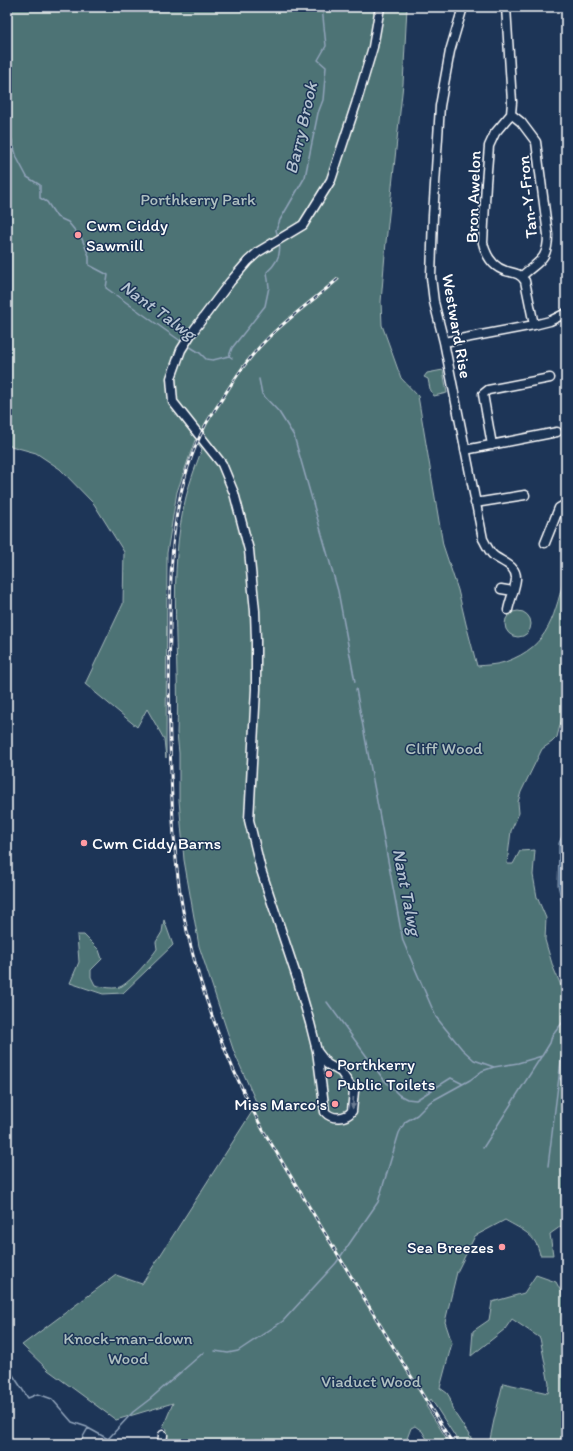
<svg xmlns="http://www.w3.org/2000/svg" width="573" height="1451" font-family="Itim,sans-serif">
<rect width="100%" height="100%" fill="#1d3557"/>
<filter id="ink" filterUnits="userSpaceOnUse"><feTurbulence type="fractalNoise" baseFrequency=".025" numOctaves="2"/><feDisplacementMap in="SourceGraphic" scale="8" xChannelSelector="R" yChannelSelector="G"/><feConvolveMatrix kernelMatrix="1 2 1 2 8 2 1 2 1" color-interpolation-filters="sRGB"/></filter>
<g filter="url(#ink)">
<path fill="#4e7374" stroke="#a6b9ba" d="M 7,7 L 407,7 L 403,84 L 386,242 L 381,302 L 382,325 L 401,378 L 418,396 L 443,545 L 458,590 L 466,624 L 477,666 C 486,665 496,665 505,662 C 551,646 554,614 566,572 L 566,709 L 564,710 L 557,737 L 552,742 L 542,749 L 521,792 L 518,802 L 519,813 L 511,831 L 507,864 L 513,864 L 520,851 L 535,850 L 533,875 L 537,897 L 546,918 L 545,940 L 553,967 L 566,997 L 566,1225 L 564,1224 L 550,1234 L 553,1255 L 540,1255 C 536,1234 522,1230 505,1220 L 475,1236 L 457,1272 L 445,1322 L 452,1343 L 440,1388 L 447,1393 L 450,1398 L 452,1409 L 475,1444 L 460,1444 L 431,1399 L 426,1406 L 450,1444 L 430,1444 L 422,1431 L 415,1426 L 411,1428 L 405,1444 L 164,1444 L 167,1429 L 163,1427 L 173,1403 L 116,1420 L 48,1370 L 22,1345 L 116,1275 L 142,1284 L 257,1104 L 234,1052 L 199,946 L 184,860 L 179,800 L 179,753 L 177,733 C 180,656 167,572 186,497 C 190,481 196,465 202,449 L 195,440 L 177,492 L 167,553 L 166,758 L 164,739 L 147,709 L 137,727 L 85,684 L 123,604 L 124,552 L 94,504 L 60,469 L 36,453 L 7,445 Z
M 443,370 L 447,393 L 434,396 L 430,389 L 428,379 L 424,377 L 427,373 Z
M505 624a13 13 0 1 1 26 0a13 13 0 1 1-26 0Z
M 164,920 L 173,945 L 123,993 L 103,994 L 70,983 L 79,962 L 77,935 L 84,935 L 99,950 L 102,959 L 91,970 L 91,977 L 95,985 C 103,987 115,990 122,986 C 132,980 150,959 157,949 L 156,942 L 162,932 Z
M 536,1275 L 556,1282 L 566,1301 L 566,1444 L 522,1444 L 520,1440 L 489,1444 L 494,1420 L 503,1383 L 548,1393 L 549,1384 L 540,1338 L 512,1319 L 505,1329 L 471,1356 L 473,1331 L 489,1320 L 492,1302 L 524,1293 Z"/>
<path fill="#47688d" stroke="#91a4bb" d="M 566,827 L 566,922 L 558,885 L 559,843 Z"/>
<g fill="none" stroke-linecap="round" stroke-linejoin="round">
<path stroke="#91a4bb" stroke-width="1.5" d="M 7,124 L 17,158 L 27,177 L 40,185 L 40,198 L 47,202 L 57,217 L 68,222 L 82,239 L 89,256 L 89,265 L 108,275 L 106,288 L 182,342
M 278,237 L 276,230 L 280,220 L 305,177 L 318,113 L 323,100 L 326,67 L 318,60 L 326,46 L 322,7
M 187,345 L 200,353 L 206,359 L 213,360 L 229,356 L 232,358
M 229,356 L 232,348 L 265,306 L 269,287 L 267,272 C 276,264 282,255 279,243
M 259,379 L 262,394 L 279,412 L 294,436 L 338,591 L 355,682
M 356,689 L 403,941 L 436,1017 L 462,1049 L 474,1060 L 494,1067
M 327,1002 L 384,1080 L 399,1095 L 407,1099 L 416,1100 L 451,1078 L 463,1084
M 560,1078 L 566,1086
M 483,1148 L 541,1057
M 548,1166 L 561,1061 L 566,1038
M 215,1351 L 228,1353 L 238,1351 L 283,1321 L 336,1263 L 378,1202 L 399,1133 L 405,1122 L 417,1115 L 430,1102 L 470,1080 L 482,1071 L 494,1067 L 518,1063 L 542,1056 L 550,1043 L 552,1036 L 566,1018
M 7,1366 L 28,1398 L 38,1394 L 52,1399 L 72,1422 L 87,1427
M 79,1444 L 88,1428 L 108,1439 L 133,1412 L 150,1399 L 204,1352"/>
<g stroke="#fff" stroke-width="11">
<path id="minor" d="M 463,7 L 450,51 L 440,106 L 433,216 L 431,277 L 434,302 L 444,342 L 483,539 C 486,544 488,550 493,555 C 501,562 517,565 516,579 C 515,589 510,600 508,610
M 506,7 L 512,102 L 511,114 L 495,133 L 489,146 L 486,183 L 483,243 C 486,255 492,267 506,271 C 514,273 520,273 525,281 L 534,325
M 511,114 L 521,122 L 536,142 L 548,235 C 548,261 538,261 522,276
M 444,342 L 534,325 L 550,321 L 566,313
M 492,445 L 483,394 L 488,390 L 550,378
M 465,450 L 557,432
M 475,503 L 525,495
M 545,543 L 559,508 L 566,504
M 501,589 L 513,591
M 317,1051 L 327,1064 L 341,1072 L 354,1091 L 352,1111 C 346,1119 332,1120 325,1112 L 317,1051 L 310,1023 L 297,978 L 261,870 L 249,820 L 256,689 L 256,641 L 255,611 L 249,550 L 234,493 L 222,464 L 173,402 L 171,378 L 181,350 L 191,334 L 230,282 L 248,261 L 258,252 L 303,225 L 331,180 L 356,104 L 373,47 L 380,7
M 162,1444 L 163,1435"/>
</g>
<use href="#minor" stroke="#1d3557" stroke-width="8"/>
<g stroke="#fff" stroke-width="3">
<path id="rail" d="M 338,279 C 316,298 292,315 270,336 C 250,355 235,378 220,402 C 215,410 209,418 205,426 C 172,489 170,560 170,630 C 169,667 169,704 170,741 C 172,805 173,868 187,931 C 203,1000 229,1067 263,1130 L 406,1368 L 453,1444"/>
</g>
<use href="#rail" stroke="#1d3557" stroke-width="1.5" stroke-dasharray="4.5" stroke-linecap="butt"/>
</g>
<defs><path id="oneway-solid" d="M-6-.8H1V-3.2L6.5 0L1 3.2V.8H-6Z"/></defs>
<use fill="#6c7c92" href="#oneway-solid" transform="translate(353 1103) rotate(94)"/>
</g>
<g fill="#ff9aa2" stroke="#1d3557" stroke-width="1.5">
<circle cx="78" cy="235" r="4"/>
<circle cx="84" cy="843" r="4"/>
<circle cx="329" cy="1074" r="4"/>
<circle cx="335" cy="1104" r="4"/>
<circle cx="502" cy="1247" r="4"/>
</g>
<g text-anchor="middle" stroke-width="3" stroke-linejoin="round" paint-order="stroke">
<g font-size="17" fill="#fff" stroke="#1d3557">
<text transform="translate(473 197) rotate(-88)" y="6">Bron Awelon</text>
<text transform="translate(527 197) rotate(-96)" y="6">Tan-Y-Fron</text>
<text transform="translate(457 326) rotate(80)" y="6">Westward Rise</text>
</g>
<g font-size="17" fill="#afc0c0" stroke="#1d3557">
<text x="198" y="205">Porthkerry Park</text>
<text x="444" y="754">Cliff Wood</text>
<text x="128" y="1344">Knock-man-down<tspan x="128" dy="20">Wood</tspan></text>
<text x="371" y="1387">Viaduct Wood</text>
</g>
<g font-size="17" fill="#fff" stroke="#1d3557" text-anchor="start">
<text x="86" y="231">Cwm Ciddy<tspan x="86" dy="20">Sawmill</tspan></text>
<text x="92" y="849">Cwm Ciddy Barns</text>
<text x="337" y="1070">Porthkerry<tspan x="337" dy="20">Public Toilets</tspan></text>
<text x="327" y="1110" text-anchor="end">Miss Marco's</text>
<text x="494" y="1253" text-anchor="end">Sea Breezes</text>
</g>
<g font-size="18" font-style="italic" fill="#b5c3d1" stroke="#1d3557">
<text transform="translate(301 128) rotate(-77)" y="6">Barry Brook</text>
<text transform="translate(158 310) rotate(36)" y="6">Nant Talwg</text>
<text transform="translate(407 892) rotate(79)" y="6">Nant Talwg</text>
</g>
</g>
<rect width="573" height="1451" fill="none" stroke="#1d3557" stroke-width="24"/>
<rect x="12" y="12" width="549" height="1427" fill="none" stroke="#fff" stroke-width="1.5" filter="url(#ink)"/>
</svg>
